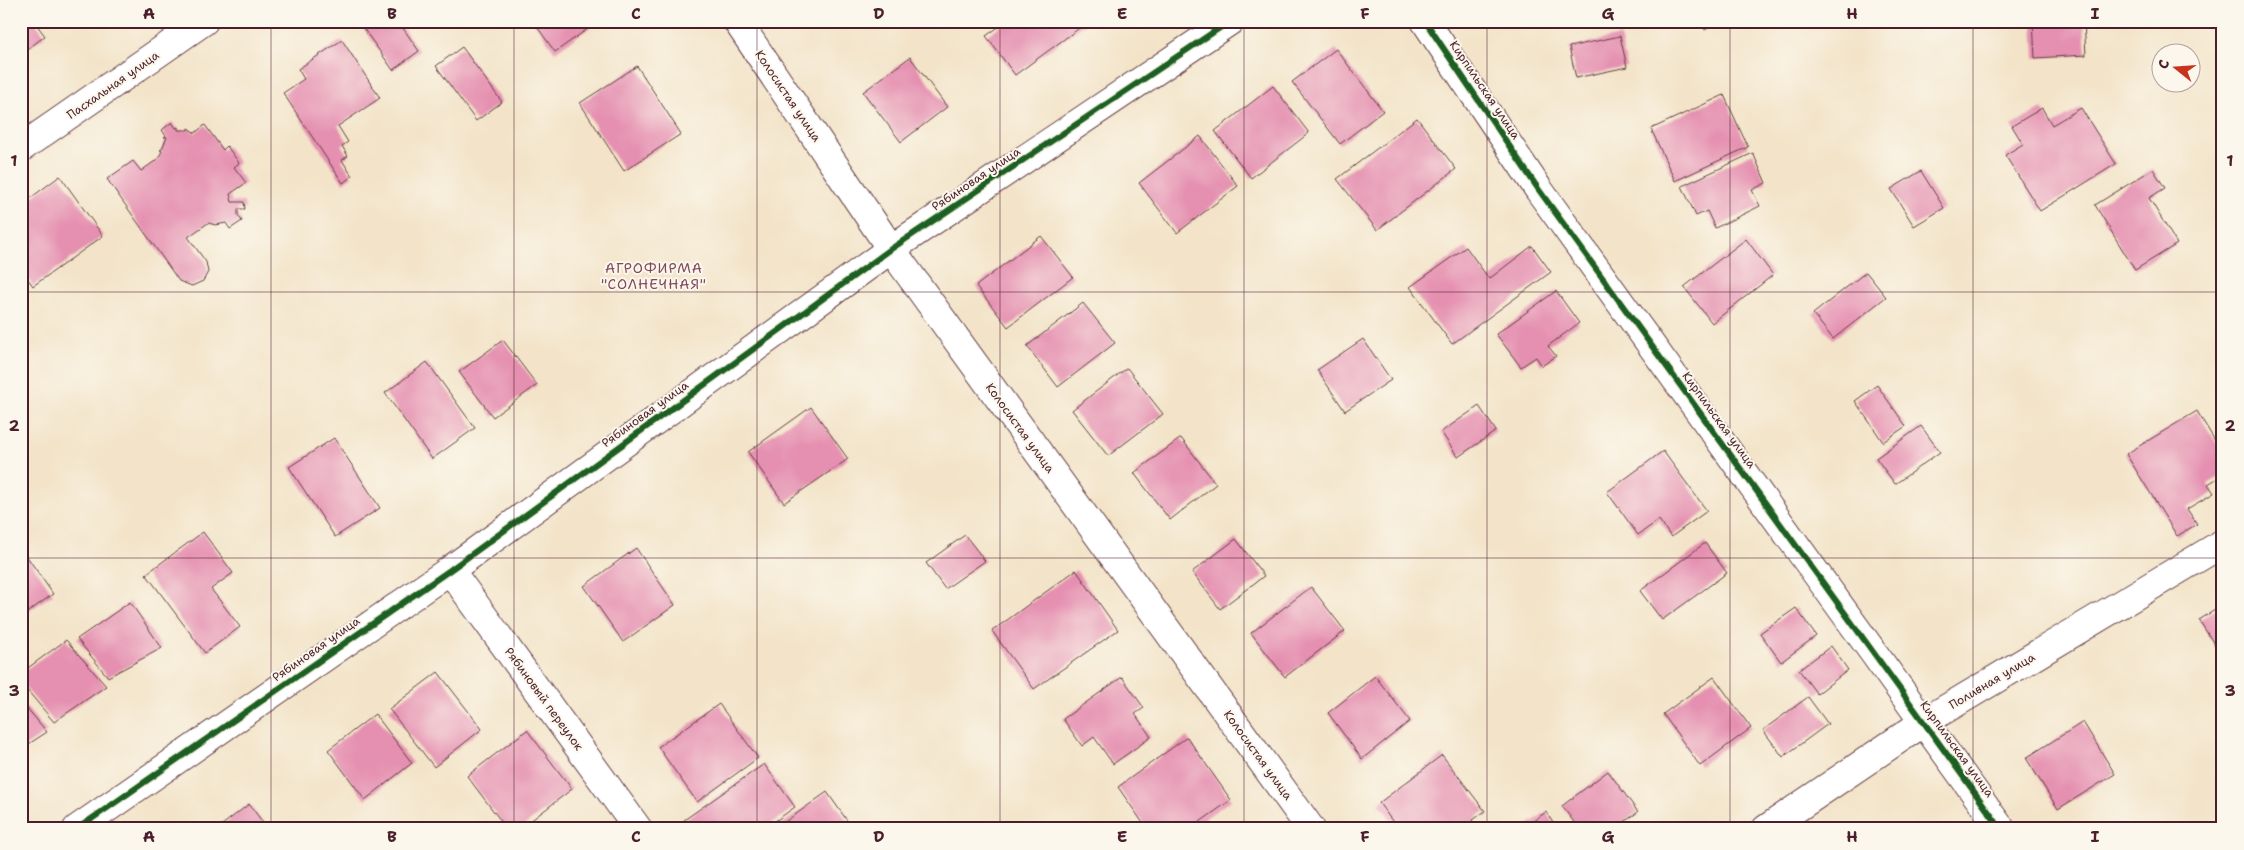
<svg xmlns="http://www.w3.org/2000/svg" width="2244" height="850" font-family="'Shantell Sans',sans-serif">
<rect width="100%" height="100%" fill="#fbf7ec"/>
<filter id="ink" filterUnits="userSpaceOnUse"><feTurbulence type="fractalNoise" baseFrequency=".02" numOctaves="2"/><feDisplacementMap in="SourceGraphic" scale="10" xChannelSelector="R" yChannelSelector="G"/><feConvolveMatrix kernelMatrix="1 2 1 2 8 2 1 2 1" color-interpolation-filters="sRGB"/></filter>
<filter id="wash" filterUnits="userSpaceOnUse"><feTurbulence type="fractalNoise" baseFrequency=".0096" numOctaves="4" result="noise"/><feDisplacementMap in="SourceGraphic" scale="20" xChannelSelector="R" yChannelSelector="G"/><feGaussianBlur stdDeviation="1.12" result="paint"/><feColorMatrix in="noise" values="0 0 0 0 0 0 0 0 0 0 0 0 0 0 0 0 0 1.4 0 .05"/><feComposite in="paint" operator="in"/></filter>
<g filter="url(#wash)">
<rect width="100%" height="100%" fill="#f3e4c9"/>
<g id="blocks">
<path fill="#e590b0" d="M 21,21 L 34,21 L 45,36 L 21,54 Z
M 358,21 L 398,21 L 419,51 L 393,70 Z
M 533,21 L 599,21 L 555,52 Z
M 1007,21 L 1089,21 L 1015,75 L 986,36 Z
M 1540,21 L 1557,21 L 1557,22 L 1541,25 Z
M 1700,21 L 1719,21 L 1705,30 Z
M 2033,21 L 2084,21 L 2086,55 L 2035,58 Z
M 1620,36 L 1627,67 L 1576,78 L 1569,47 Z
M 342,40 L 380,98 L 338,126 L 348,142 L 342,146 L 348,156 L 342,160 L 352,176 L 343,183 L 283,93 L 304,79 L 298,69 Z
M 462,47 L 502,102 L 476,121 L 436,66 Z
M 1336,49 L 1383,111 L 1340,144 L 1292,82 Z
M 910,57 L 947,107 L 901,142 L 863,92 Z
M 637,66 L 681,134 L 624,171 L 580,103 Z
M 1273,86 L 1309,133 L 1251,178 L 1215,131 Z
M 1724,95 L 1748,147 L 1675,181 L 1651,129 Z
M 2042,108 L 2052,125 L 2081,108 L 2116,164 L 2040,211 L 2005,155 L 2023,144 L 2012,126 Z
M 1417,118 L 1456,169 L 1377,230 L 1337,179 Z
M 172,122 L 176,128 L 178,127 L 178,130 L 188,130 L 188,128 L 195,133 L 205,125 L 223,150 L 227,146 L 239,163 L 234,167 L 246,183 L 230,194 L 232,202 L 244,202 L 245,209 L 238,209 L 238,215 L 242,221 L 230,229 L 226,223 L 216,225 L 208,223 L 188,237 L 206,262 L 208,272 L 203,281 L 192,286 L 179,281 L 107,179 L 133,161 L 141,171 L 158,159 L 162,151 L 160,150 L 162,149 L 167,137 L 164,137 L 166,136 L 162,130 Z
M 1200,136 L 1238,186 L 1177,233 L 1139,183 Z
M 1753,153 L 1766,183 L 1752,190 L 1760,206 L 1715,228 L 1707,211 L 1696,216 L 1682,186 Z
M 2153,169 L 2165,188 L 2149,198 L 2177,244 L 2135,270 L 2095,205 Z
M 1921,171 L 1944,208 L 1914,226 L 1891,189 Z
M 60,176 L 103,236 L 33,286 L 21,270 L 21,205 Z
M 1041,236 L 1073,277 L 1008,327 L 976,286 Z
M 1746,239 L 1773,275 L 1712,323 L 1684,287 Z
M 1532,246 L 1551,272 L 1452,344 L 1410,287 L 1466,247 L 1489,279 Z
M 1866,272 L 1886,297 L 1833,339 L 1813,314 Z
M 1556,291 L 1579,323 L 1548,346 L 1556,356 L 1542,366 L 1536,357 L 1521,367 L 1496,334 Z
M 1083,303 L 1115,343 L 1058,387 L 1027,346 Z
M 1363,339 L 1391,380 L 1345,411 L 1317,370 Z
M 503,340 L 537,385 L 493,417 L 459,372 Z
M 427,362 L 475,428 L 432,459 L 385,393 Z
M 1127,368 L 1163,414 L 1108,456 L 1072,410 Z
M 1877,385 L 1906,426 L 1883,442 L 1855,401 Z
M 1479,406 L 1496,431 L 1458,457 L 1441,432 Z
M 811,407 L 848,459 L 784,503 L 748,452 Z
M 2197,411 L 2223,454 L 2223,475 L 2208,484 L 2214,493 L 2187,509 L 2197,524 L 2177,536 L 2126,454 Z
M 2223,412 L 2223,427 L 2216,416 Z
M 1921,426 L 1940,452 L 1895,484 L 1876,458 Z
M 334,438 L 380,508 L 335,537 L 289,467 Z
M 1181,438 L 1216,484 L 1170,520 L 1134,473 Z
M 1663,451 L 1707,511 L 1671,537 L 1659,520 L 1638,535 L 1607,492 Z
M 203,532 L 233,573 L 211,589 L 240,627 L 205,653 L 146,574 Z
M 965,535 L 985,561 L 945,589 L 926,563 Z
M 1236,539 L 1264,576 L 1220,609 L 1192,572 Z
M 1705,543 L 1727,573 L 1662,620 L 1640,591 Z
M 21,548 L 53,594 L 21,617 Z
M 636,548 L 675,605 L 623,642 L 584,586 Z
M 1076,570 L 1118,630 L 1034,689 L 992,631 Z
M 1311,587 L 1345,631 L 1285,677 L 1251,633 Z
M 130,602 L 162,648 L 108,677 L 77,639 Z
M 2223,605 L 2223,658 L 2199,620 Z
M 1796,608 L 1816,636 L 1781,662 L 1760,633 Z
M 66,640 L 106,686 L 54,722 L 21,683 L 21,673 Z
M 1831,646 L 1848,670 L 1817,694 L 1799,670 Z
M 438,672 L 482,729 L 434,767 L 389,709 Z
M 1375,676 L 1410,721 L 1362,759 L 1328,713 Z
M 1122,677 L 1144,708 L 1135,714 L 1151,737 L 1113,764 L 1094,737 L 1082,746 L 1063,719 Z
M 1714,677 L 1751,728 L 1700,766 L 1663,714 Z
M 1808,697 L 1828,724 L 1783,757 L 1763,730 Z
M 21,701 L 47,732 L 21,749 Z
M 719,704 L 758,758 L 697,802 L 658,747 Z
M 375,714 L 412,763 L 365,800 L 328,750 Z
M 2083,722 L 2115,774 L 2058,809 L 2026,758 Z
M 527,730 L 572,789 L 520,829 L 507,829 L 467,776 Z
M 1187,737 L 1231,800 L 1190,829 L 1147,829 L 1118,787 Z
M 1442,755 L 1485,811 L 1461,829 L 1398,829 L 1379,803 Z
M 764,764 L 795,807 L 764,829 L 690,829 L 684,820 Z
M 1608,771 L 1638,812 L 1615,829 L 1579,829 L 1562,806 Z
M 827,792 L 853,829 L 775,829 Z
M 249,804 L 268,829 L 217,829 Z
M 1546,812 L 1557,829 L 1522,829 Z"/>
</g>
</g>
<g filter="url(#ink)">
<use href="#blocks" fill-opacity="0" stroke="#633d43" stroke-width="1"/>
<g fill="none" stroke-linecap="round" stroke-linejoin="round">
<g stroke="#633d43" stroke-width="30">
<path id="street" d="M 737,21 L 891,249 L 1311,829
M 1425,21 L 1539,190 L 2001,829
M 21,148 L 204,21
M 450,570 L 638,829
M 77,829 L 450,570 L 891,249 L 1230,21
M 1766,829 L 1924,722 L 2223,543"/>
</g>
<use href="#street" stroke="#fff" stroke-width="28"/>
<g stroke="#fbf7ec" stroke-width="9">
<path id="cycleway" d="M 1425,21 L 1539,190 L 2001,829
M 77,829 L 450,570 L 891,249 L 1230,21"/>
</g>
<use href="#cycleway" stroke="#1b5e20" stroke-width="6"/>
</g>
</g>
<path fill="none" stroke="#4a1f2b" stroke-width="1" stroke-opacity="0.55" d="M 271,21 L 271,829M 514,21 L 514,829M 757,21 L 757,829M 1000,21 L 1000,829M 1244,21 L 1244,829M 1487,21 L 1487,829M 1730,21 L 1730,829M 1973,21 L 1973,829M 21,292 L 2223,292M 21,558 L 2223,558"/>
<g text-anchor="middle" stroke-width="4" stroke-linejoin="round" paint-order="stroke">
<g font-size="12" fill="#4a1f2b" stroke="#fbf7ec">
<text transform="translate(113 85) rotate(-35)" y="4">Пасхальная улица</text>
<text transform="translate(1485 90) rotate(56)" y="4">Кирпильская улица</text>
<text transform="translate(788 96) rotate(56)" y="4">Колосистая улица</text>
<text transform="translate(976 179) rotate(-34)" y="4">Рябиновая улица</text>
<text transform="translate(645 414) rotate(-36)" y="4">Рябиновая улица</text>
<text transform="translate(1719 420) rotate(54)" y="4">Кирпильская улица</text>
<text transform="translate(1020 428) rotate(54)" y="4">Колосистая улица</text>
<text transform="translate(316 649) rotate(-35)" y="4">Рябиновая улица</text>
<text transform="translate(1992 681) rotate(-31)" y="4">Поливная улица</text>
<text transform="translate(544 699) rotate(54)" y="4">Рябиновый переулок</text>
<text transform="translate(1957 749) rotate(54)" y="4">Кирпильская улица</text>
<text transform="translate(1258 755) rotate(54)" y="4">Колосистая улица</text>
</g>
<g font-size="14" letter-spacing="1" fill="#80475a" stroke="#fbf7ec">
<text x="654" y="273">АГРОФИРМА<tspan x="654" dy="16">"СОЛНЕЧНАЯ"</tspan></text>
</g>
</g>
<rect width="2244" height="850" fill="none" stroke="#fbf7ec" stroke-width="55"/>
<g transform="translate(2176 68) rotate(287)"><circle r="24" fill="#fbf7ec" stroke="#b4a19f"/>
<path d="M0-4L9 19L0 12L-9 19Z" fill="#c8321e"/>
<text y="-8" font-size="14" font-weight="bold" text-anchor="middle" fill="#4a1f2b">С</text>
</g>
<rect x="28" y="28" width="2188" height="794" fill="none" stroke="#4a1f2b" stroke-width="2"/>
<g font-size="16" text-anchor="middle" font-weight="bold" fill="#4a1f2b">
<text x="149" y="19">A</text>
<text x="392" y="19">B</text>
<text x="636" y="19">C</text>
<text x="879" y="19">D</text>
<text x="1122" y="19">E</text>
<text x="1365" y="19">F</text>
<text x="1608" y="19">G</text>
<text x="1852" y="19">H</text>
<text x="2095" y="19">I</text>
<text x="14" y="166">1</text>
<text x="2230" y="166">1</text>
<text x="14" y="431">2</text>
<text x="2230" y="431">2</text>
<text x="14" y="696">3</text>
<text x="2230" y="696">3</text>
<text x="149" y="842">A</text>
<text x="392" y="842">B</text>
<text x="636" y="842">C</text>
<text x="879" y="842">D</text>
<text x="1122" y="842">E</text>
<text x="1365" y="842">F</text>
<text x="1608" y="842">G</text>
<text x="1852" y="842">H</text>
<text x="2095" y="842">I</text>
</g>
</svg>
